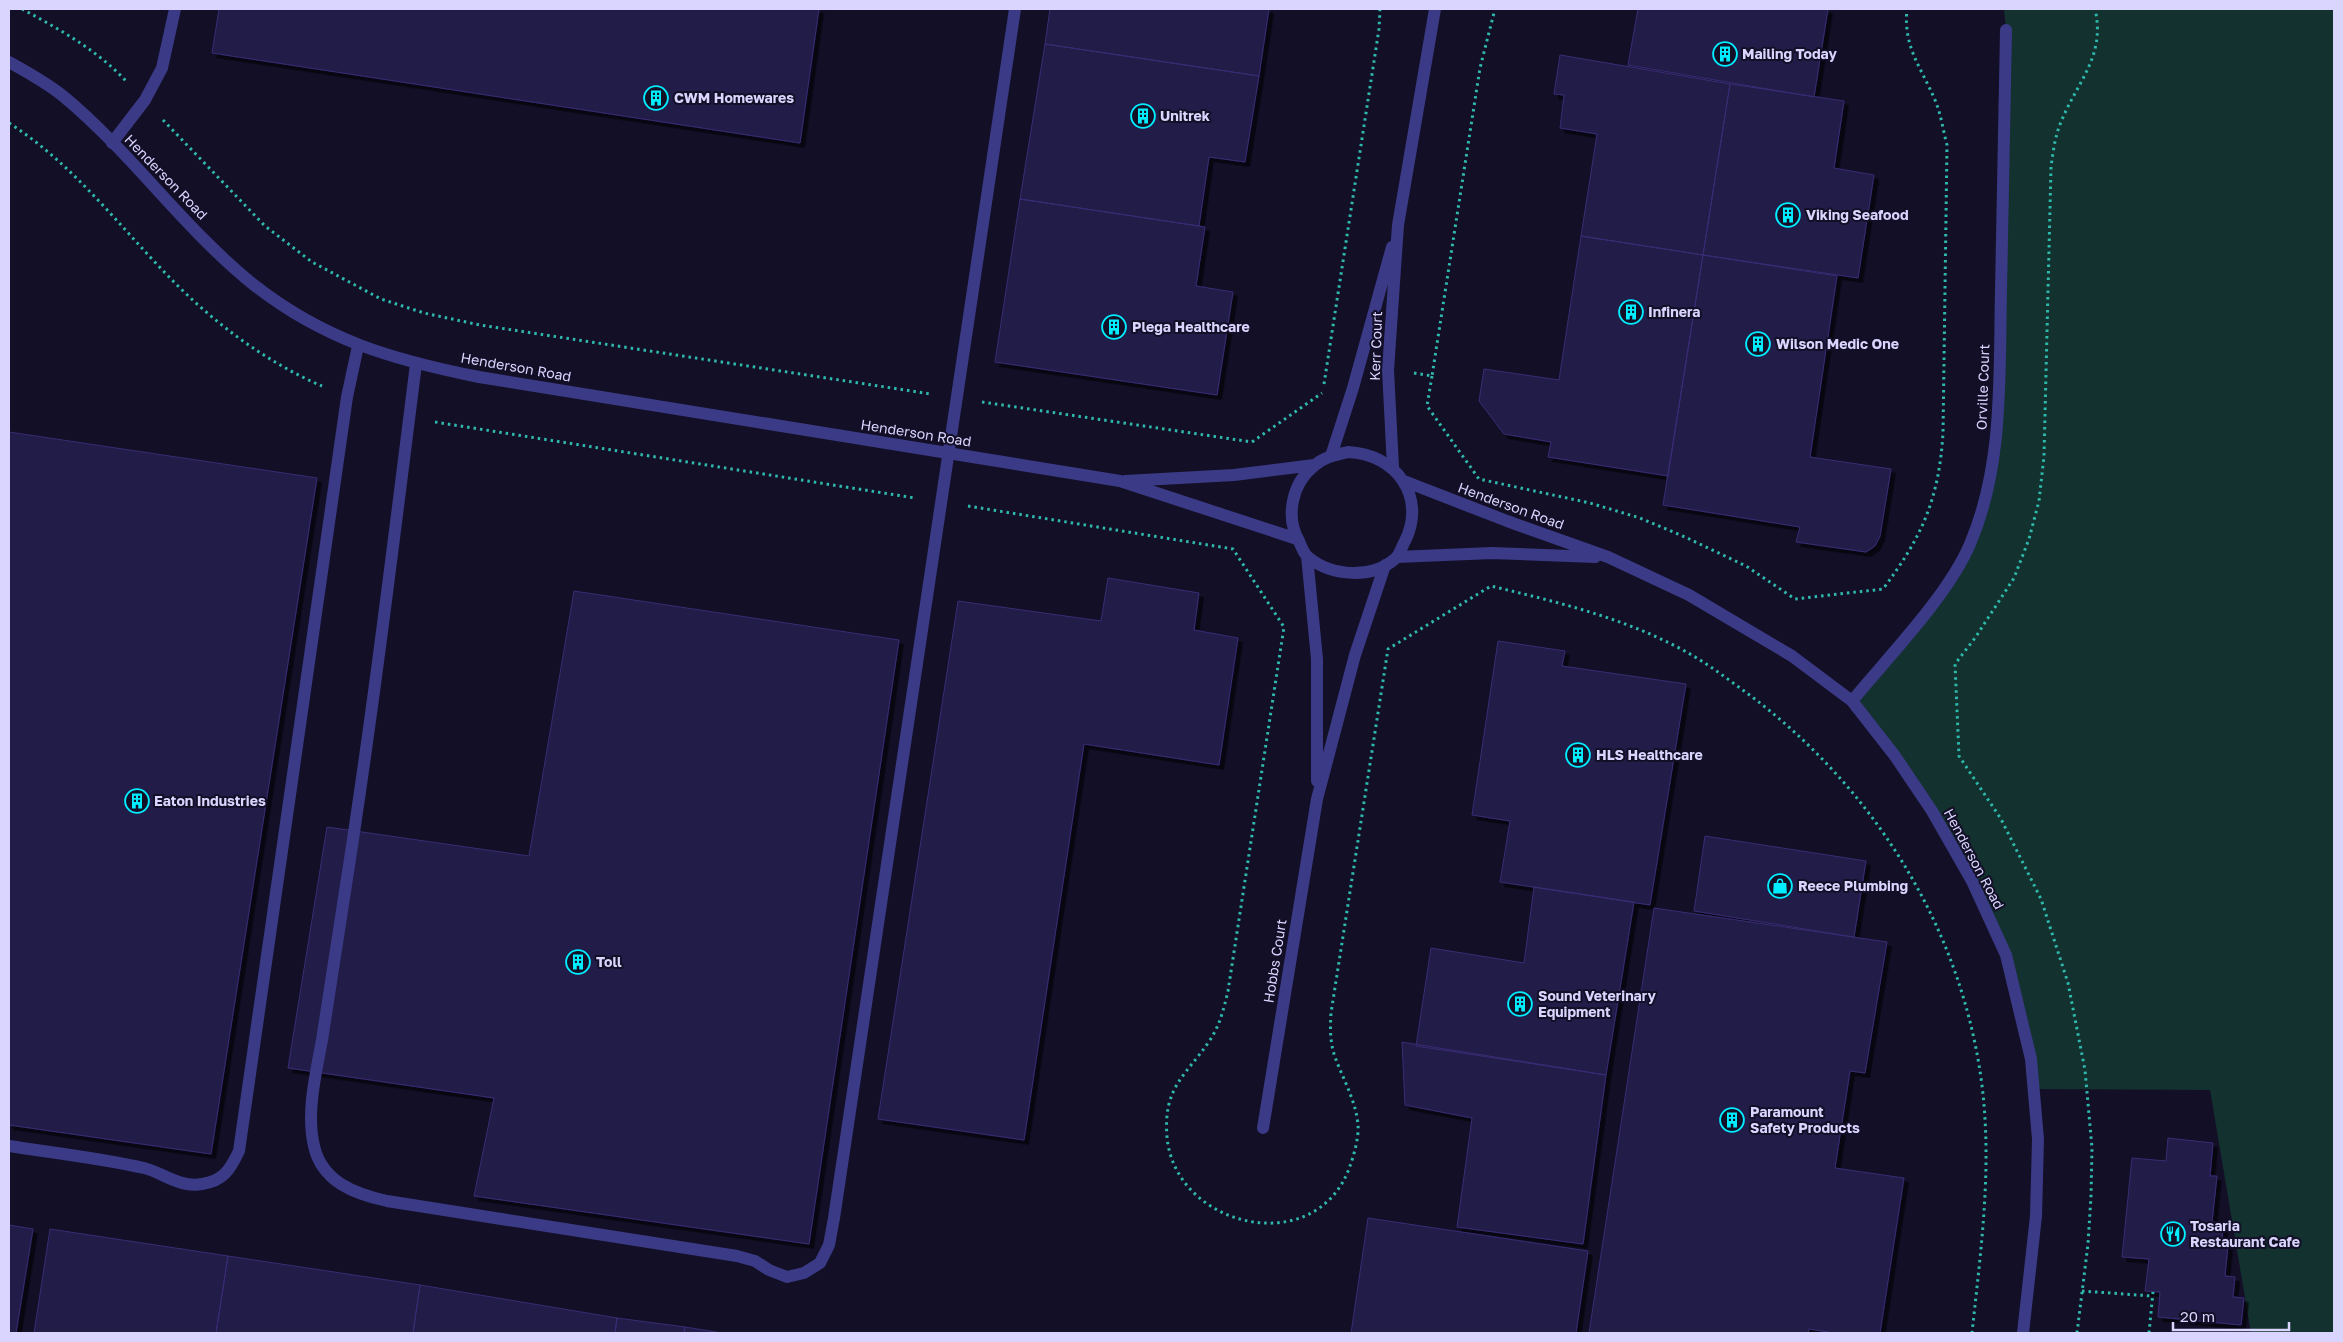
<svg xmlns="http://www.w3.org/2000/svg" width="2343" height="1342" font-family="'Golos Text',sans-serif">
<defs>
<filter id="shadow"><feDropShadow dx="4.5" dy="4.5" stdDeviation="0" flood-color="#0009"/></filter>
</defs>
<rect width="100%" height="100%" fill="#130f27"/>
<path fill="#12312f" d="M 2004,9 L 2334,9 L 2334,1333 L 2251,1333 L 2210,1090 L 2034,1089 L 2006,955 L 1972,881 L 1852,701 L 1902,640 L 1970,545 L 1996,441 L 2006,30 Z"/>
<path fill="#231b48" stroke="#392d74" filter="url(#shadow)" d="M 219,9 L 819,9 L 800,143 L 212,53 Z
M 1050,9 L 1269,9 L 1259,76 L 1045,44 Z
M 1638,9 L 1828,9 L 1814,97 L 1628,65 Z
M 1045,44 L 1259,76 L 1245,162 L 1209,157 L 1199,226 L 1020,199 Z
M 1560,55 L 1730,84 L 1703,255 L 1581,236 L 1597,134 L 1560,128 L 1564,95 L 1554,94 Z
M 1730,84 L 1844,101 L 1834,168 L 1874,175 L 1858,278 L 1703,255 Z
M 1020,199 L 1205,227 L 1196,286 L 1233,292 L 1217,395 L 995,362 Z
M 1581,236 L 1703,255 L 1668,476 L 1548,457 L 1551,442 L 1504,434 L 1479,401 L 1484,369 L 1559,380 Z
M 1703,255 L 1837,276 L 1810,457 L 1891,469 L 1880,536 L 1875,546 L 1866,552 L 1796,542 L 1800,527 L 1663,505 Z
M 9,432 L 317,478 L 211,1154 L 9,1125 Z
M 1108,578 L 1199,593 L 1194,630 L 1238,638 L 1219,765 L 1084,744 L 1024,1140 L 878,1119 L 958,601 L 1101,621 Z
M 574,591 L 899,640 L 809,1244 L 474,1196 L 494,1098 L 288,1068 L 327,827 L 529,856 Z
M 1498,641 L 1565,651 L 1562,666 L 1686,684 L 1650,905 L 1500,882 L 1510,821 L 1472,815 Z
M 1705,836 L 1866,861 L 1854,937 L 1694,911 Z
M 1534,887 L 1634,902 L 1606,1075 L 1416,1046 L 1431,948 L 1524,963 Z
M 1654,908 L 1887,942 L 1865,1073 L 1850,1071 L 1835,1168 L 1904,1178 L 1880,1333 L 1834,1333 L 1809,1329 L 1808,1333 L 1589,1333 Z
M 1402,1042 L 1606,1075 L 1583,1244 L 1457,1227 L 1472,1118 L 1405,1105 Z
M 2168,1138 L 2213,1143 L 2210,1176 L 2217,1176 L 2212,1222 L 2224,1223 L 2221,1245 L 2228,1246 L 2225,1276 L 2235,1277 L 2233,1297 L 2244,1298 L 2241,1325 L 2158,1317 L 2160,1292 L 2145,1291 L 2149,1259 L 2122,1257 L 2132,1158 L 2166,1161 Z
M 1368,1218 L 1588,1251 L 1576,1333 L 1351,1333 Z
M 9,1225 L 33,1229 L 16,1333 L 9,1333 Z
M 50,1229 L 228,1256 L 216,1333 L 34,1333 Z
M 228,1256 L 420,1285 L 413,1333 L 216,1333 Z
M 420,1285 L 617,1318 L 615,1333 L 413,1333 Z
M 617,1318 L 685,1327 L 684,1333 L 615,1333 Z
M 685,1327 L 722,1333 L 684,1333 Z"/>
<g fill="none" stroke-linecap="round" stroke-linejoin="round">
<path stroke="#2fb9ac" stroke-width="3" stroke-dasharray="2.5 4" stroke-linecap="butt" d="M 22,9 C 59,29 97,50 126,81
M 163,120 L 265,226 L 312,262 L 381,299 L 424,313 L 480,325 L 931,394
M 9,123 C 75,165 121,229 176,284 C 217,325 268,363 322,386
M 1414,373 L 1432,376 L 1480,68 L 1495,9
M 1432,376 L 1427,406 L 1479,479 L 1590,503 L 1640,518 L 1685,537 L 1746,566 L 1795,599 L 1883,589 C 1922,537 1939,499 1943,433 L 1947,145 C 1943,130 1941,114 1935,100 C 1921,67 1903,47 1907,9
M 1324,384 L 1379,29 L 1380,9
M 982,402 L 1252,442 L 1322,393
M 435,422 L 915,498
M 968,506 L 1233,549 L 1284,627 L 1228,991 C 1224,1008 1220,1025 1210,1040 C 1186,1076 1163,1086 1167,1137 C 1175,1228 1317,1261 1350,1166 C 1354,1155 1359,1137 1358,1125 C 1356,1101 1343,1079 1335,1057 C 1330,1043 1330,1028 1331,1013 L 1388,649 L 1491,586 C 1557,602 1621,617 1681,649 C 1702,660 1721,674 1740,688 C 1868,780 1959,921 1981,1078 C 1993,1164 1981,1248 1972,1333
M 2082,1291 L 2152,1296
M 2077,1333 L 2088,1244 L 2091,1196 L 2092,1148 L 2085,1070 L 2068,983 L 2041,899 L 2001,819 L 1959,756 L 1955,664 L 1975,638 L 2014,578 L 2029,539 L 2039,501 L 2044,456 L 2051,167 C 2053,152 2055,136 2061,122 C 2077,82 2106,56 2095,9
M 2149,1333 L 2153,1292"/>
<path stroke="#3b3a86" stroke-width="12" d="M 112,143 L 145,100 L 162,68 L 175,9
M 416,364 C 394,538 373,712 346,885 C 338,937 330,988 322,1040 C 316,1073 306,1113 314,1146 C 322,1182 355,1194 387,1201 L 737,1256 L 755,1261 L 769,1270 L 787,1277 L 804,1273 L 820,1263 L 829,1245 L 834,1218 L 1015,9
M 9,1146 C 54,1153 100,1158 144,1168 C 164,1173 179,1188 202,1184 C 223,1181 230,1170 239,1151 L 347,397 L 358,346"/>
<path stroke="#3b3a86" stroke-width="12" d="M 9,62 C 27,72 47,83 63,96 C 132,153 184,229 254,285 C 324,340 393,360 479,377 L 1120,481 L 1297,539
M 1348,452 C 1396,454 1427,497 1405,541 C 1402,546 1400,554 1396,558 C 1373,579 1332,577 1308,557 C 1304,554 1301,546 1299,541 C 1285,517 1292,483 1314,466 C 1323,457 1336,455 1348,452 Z
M 1331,456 L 1353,388 L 1392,247
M 1393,467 L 1388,370 L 1398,225 L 1435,9
M 1125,481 L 1234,475 L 1314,465
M 1404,481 L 1507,521 L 1608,557 L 1689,595 L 1792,656 L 1852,701 L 1895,756 L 1932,811 L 1972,881 L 2006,955 L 2031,1059 L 2038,1139 L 2036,1216 L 2023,1333
M 1307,556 L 1317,659 L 1317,781
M 1397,557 L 1492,553 L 1595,557
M 1852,701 C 1888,657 1948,596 1970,544 C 2004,465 1999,375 2001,291 C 2003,204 2004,117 2006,30
M 1263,1128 L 1317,799 L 1355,655 L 1385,565"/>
</g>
<defs>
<g id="building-ring" transform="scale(1.25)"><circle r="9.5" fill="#130f27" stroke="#01eeff" stroke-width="1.5"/><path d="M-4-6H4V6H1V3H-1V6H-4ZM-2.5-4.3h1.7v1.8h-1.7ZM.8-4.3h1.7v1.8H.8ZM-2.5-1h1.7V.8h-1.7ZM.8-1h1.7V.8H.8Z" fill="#01eeff"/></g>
<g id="shop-ring" transform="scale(1.25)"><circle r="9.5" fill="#130f27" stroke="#01eeff" stroke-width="1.5"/><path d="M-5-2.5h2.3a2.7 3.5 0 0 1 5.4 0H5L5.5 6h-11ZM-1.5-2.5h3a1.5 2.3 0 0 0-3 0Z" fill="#01eeff"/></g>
<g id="restaurant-ring" transform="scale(1.25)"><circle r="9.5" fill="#130f27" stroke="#01eeff" stroke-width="1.5"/><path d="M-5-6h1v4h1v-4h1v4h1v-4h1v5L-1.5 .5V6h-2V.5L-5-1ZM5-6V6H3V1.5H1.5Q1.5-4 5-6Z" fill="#01eeff"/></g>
</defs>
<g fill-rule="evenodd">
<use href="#building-ring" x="1725" y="54"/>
<use href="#building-ring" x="656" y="98"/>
<use href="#building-ring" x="1143" y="116"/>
<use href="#building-ring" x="1788" y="215"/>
<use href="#building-ring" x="1631" y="312"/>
<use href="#building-ring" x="1114" y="327"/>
<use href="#building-ring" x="1758" y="344"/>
<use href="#building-ring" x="1578" y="755"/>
<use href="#building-ring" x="137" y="801"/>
<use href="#shop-ring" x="1780" y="886"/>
<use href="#building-ring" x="578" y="962"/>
<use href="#building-ring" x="1520" y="1004"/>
<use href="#building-ring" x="1732" y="1120"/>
<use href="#restaurant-ring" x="2173" y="1234"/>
</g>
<g text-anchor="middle" stroke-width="4" stroke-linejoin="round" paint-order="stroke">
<g font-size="14" font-weight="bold" fill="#d9d5ff" stroke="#130f27" text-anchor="start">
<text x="1742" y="59">Mailing Today</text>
<text x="674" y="103">CWM Homewares</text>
<text x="1160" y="121">Unitrek</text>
<text x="1806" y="220">Viking Seafood</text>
<text x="1648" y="317">Infinera</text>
<text x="1132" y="332">Plega Healthcare</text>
<text x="1776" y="349">Wilson Medic One</text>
<text x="1596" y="760">HLS Healthcare</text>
<text x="154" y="806">Eaton Industries</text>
<text x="1798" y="891">Reece Plumbing</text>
<text x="596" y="967">Toll</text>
<text x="1538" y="1001">Sound Veterinary<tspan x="1538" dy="16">Equipment</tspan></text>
<text x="1750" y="1117">Paramount<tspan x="1750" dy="16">Safety Products</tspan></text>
<text x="2190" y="1231">Tosaria<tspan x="2190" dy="16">Restaurant Cafe</tspan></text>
</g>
<g font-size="14" fill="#d9d5ff" stroke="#130f27">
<text transform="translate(166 177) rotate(46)" y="5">Henderson Road</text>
<text transform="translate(1376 346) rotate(-88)" y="5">Kerr Court</text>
<text transform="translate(516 367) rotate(10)" y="5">Henderson Road</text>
<text transform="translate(1983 387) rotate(-88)" y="5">Orville Court</text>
<text transform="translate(916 433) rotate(9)" y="5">Henderson Road</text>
<text transform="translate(1511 506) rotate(20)" y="5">Henderson Road</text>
<text transform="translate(1974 859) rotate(62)" y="5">Henderson Road</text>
<text transform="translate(1275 961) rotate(-81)" y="5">Hobbs Court</text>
</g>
</g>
<rect width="2343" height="1342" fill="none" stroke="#d9d5ff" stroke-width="20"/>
<path d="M2173 1322v8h116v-8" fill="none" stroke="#d9d5ff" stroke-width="2.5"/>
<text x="2180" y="1322" font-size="15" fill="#d9d5ff" stroke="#130f27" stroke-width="4" paint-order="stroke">20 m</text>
</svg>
